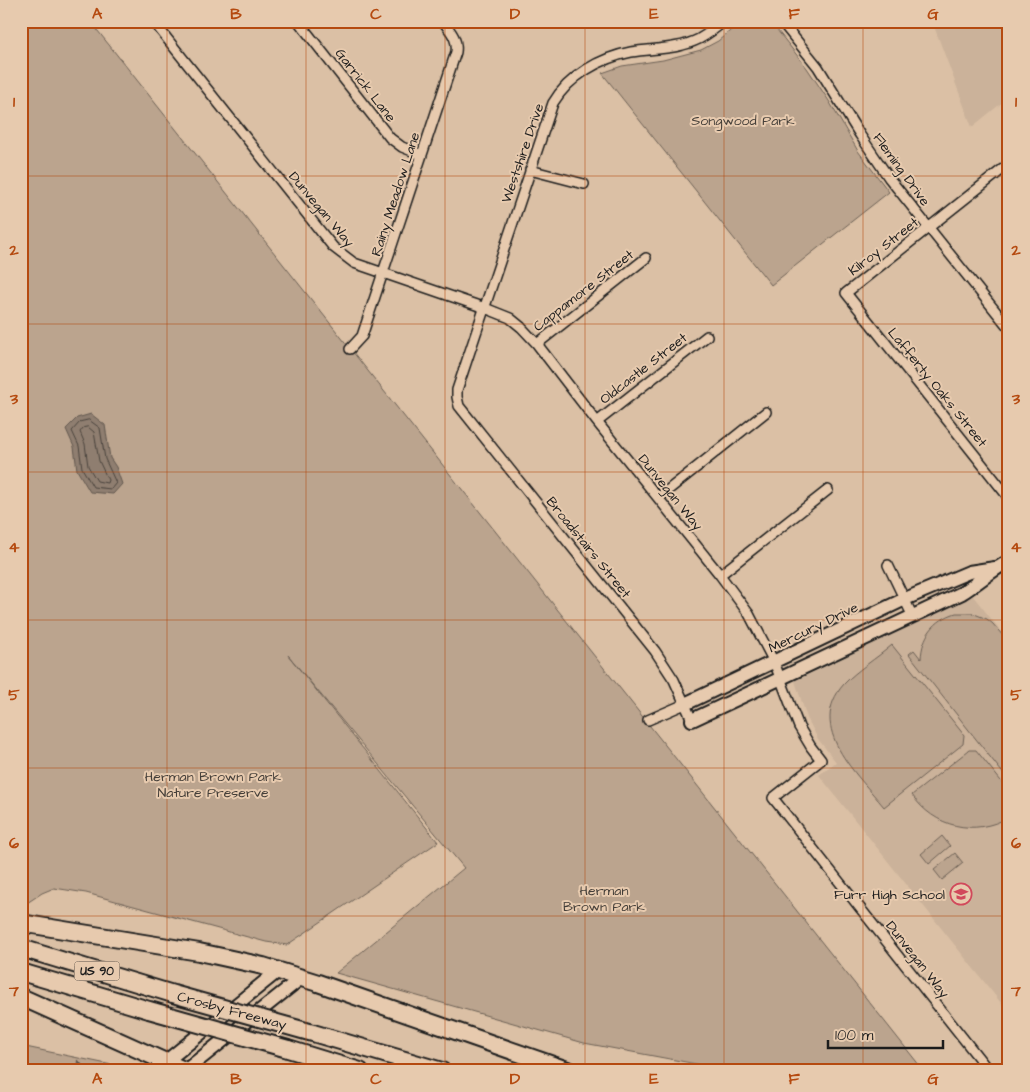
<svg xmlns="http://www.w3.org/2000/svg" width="1030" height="1092" font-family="'Architects Daughter',sans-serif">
<rect width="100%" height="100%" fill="#dbc0a5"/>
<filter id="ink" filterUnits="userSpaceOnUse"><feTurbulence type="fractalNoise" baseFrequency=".02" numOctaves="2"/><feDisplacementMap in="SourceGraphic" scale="10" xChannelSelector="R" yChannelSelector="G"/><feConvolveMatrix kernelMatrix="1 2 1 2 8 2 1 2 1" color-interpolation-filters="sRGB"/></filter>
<g filter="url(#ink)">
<path fill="#cbb29a" d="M 932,21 L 1009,21 L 1009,97 L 972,127 Z
M 973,596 L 1009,641 L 1009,1013 L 819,775 L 836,762 L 818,739 L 807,718 L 795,681 Z"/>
<path fill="#bba48e" stroke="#6c6055" d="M 21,21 L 90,21 L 924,1071 L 734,1071 L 584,1043 L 336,973 L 464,868 L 288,655 L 438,842 L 287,945 L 266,942 L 86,893 L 54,888 L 42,893 L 21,907 Z
M 742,21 L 770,21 L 807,68 L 829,101 L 858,151 L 889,192 L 771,285 L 602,73 L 622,66 L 663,60 L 701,50 L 718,41 Z
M 956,613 L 972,613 L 987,619 L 993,624 L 1009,643 L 1009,781 L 909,654 L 914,650 L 921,659 C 922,636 934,620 956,613 Z
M 892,645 L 964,735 L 963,744 L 884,807 C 857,774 805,728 844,684 C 857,670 877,658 892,645 Z
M 969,750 L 976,750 L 1009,791 L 1009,817 C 974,837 934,827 912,795 Z
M 942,836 L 950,846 L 929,864 L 921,854 Z
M 955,853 L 963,863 L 942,880 L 934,870 Z
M 21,1046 L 131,1069 L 136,1071 L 21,1071 Z"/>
<path fill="#8f7e6f" stroke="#61574e" d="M 91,414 L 105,425 L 110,458 L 116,467 L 122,484 L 113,494 L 90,492 L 77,470 L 74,447 L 66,429 L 77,418 Z"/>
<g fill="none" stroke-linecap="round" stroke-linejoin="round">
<path stroke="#4a433d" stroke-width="1" d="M 89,420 L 100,428 L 105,459 L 116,483 L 111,489 L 93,487 L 82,468 L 79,446 L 72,431 L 80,422 Z
M 88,427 L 94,432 L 99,461 L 108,480 L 107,483 L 97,481 L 88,466 L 85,444 L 80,432 L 83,428 Z"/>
<path stroke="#61574e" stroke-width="2.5" d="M 78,1061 L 86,1071"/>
<g stroke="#1c1c1c" stroke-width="12">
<path id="street" d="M 153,21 L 333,247 L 354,263 L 485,308 L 510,318 L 521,327 L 537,344 L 597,422 L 720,575 L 749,614 L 774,662 L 799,727 L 811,747 L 821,760 L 773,798 L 989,1071
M 298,21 L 390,138 L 402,147 L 422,155
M 781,21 L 818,67 L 860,135 L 889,178 L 1009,328
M 1009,164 L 846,293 L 1009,498
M 530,170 L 584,184
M 537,344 L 646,258
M 350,349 L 362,336 L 456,52 C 458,38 450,31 443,21
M 597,422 L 707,336
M 658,498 L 766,412
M 888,565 L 913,617
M 720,575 L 828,490
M 648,720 L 685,704
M 692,720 L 674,680 L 655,651 L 459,406 L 457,397 L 457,390 L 553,103 C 569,76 600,58 631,52 C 654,48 677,50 699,39 C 708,34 716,28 724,21"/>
</g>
<g stroke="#1c1c1c" stroke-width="16">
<path id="secondary" d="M 685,704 L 905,599 L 969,572 L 995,568
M 692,720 L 962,593 C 978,583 992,570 1009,561
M 154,1071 L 278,971
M 185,1071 L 301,978"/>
</g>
<g stroke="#1c1c1c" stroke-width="20">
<path id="highway" d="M 21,923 L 199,952 L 263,966 L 318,983 L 570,1071
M 21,948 L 173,994
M 21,972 L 149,1010
M 21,997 L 186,1071
M 313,1033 L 442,1071
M 288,1049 L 360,1071"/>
</g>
<use href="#street" stroke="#e7caae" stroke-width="9"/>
<use href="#secondary" stroke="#e7caae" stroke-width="12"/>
<use href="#highway" stroke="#e7caae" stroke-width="16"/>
<g stroke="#1c1c1c" stroke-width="20" stroke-linecap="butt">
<path id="highway-bridge" d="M 173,994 L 313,1033
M 149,1010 L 288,1049"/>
</g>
<use href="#highway-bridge" stroke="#e7caae" stroke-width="16"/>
</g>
</g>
<path fill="none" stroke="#b54a10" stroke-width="1" stroke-opacity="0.55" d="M 167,21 L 167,1071M 306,21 L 306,1071M 445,21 L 445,1071M 585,21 L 585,1071M 724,21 L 724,1071M 863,21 L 863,1071M 21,176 L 1009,176M 21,324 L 1009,324M 21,472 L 1009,472M 21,620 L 1009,620M 21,768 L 1009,768M 21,916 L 1009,916"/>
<defs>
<g id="school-ring" transform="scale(1.125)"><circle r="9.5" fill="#e7caae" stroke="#d1495b" stroke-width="1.5"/><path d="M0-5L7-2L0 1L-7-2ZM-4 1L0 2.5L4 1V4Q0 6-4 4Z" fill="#d1495b"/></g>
</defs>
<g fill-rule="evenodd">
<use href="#school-ring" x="961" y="894"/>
</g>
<g text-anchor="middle" stroke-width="4" stroke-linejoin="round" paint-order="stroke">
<rect fill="#e7caae" stroke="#595048" stroke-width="1" x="74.5" y="961.5" width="45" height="19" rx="4"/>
<g font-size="12" font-weight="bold" fill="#1c1c1c">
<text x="97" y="975">US 90</text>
</g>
<g font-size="14" fill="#1c1c1c" stroke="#e7caae">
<text transform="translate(366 85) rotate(52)" y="5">Garrick Lane</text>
<text transform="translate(522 153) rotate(-71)" y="5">Westshire Drive</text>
<text transform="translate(902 169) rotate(54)" y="5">Fleming Drive</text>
<text transform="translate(395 194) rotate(-72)" y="5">Rainy Meadow Lane</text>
<text transform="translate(322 209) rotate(50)" y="5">Dunvegan Way</text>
<text transform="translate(883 246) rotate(-38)" y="5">Kilroy Street</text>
<text transform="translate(583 290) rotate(-38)" y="5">Cappamore Street</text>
<text transform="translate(643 368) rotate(-38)" y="5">Oldcastle Street</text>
<text transform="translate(938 387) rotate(51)" y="5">Lafferty Oaks Street</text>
<text transform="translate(671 492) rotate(51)" y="5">Dunvegan Way</text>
<text transform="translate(589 547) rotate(51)" y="5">Broadstairs Street</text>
<text transform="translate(813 627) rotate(-26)" y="5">Mercury Drive</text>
<text transform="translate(918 959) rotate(52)" y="5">Dunvegan Way</text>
<text transform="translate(232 1010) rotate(15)" y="5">Crosby Freeway</text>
</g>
<g font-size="14" fill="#443e38" stroke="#e7caae">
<text x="743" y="125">Songwood Park</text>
<text x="213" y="781">Herman Brown Park<tspan x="213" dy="16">Nature Preserve</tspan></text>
<text x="604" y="895">Herman<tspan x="604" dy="16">Brown Park</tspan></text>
</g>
<g font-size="14" fill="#1c1c1c" stroke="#e7caae" text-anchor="end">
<text x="945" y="899">Furr High School</text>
</g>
</g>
<rect width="1030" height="1092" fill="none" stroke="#e7caae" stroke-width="55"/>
<path d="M828 1040v8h115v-8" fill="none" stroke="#1c1c1c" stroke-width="2.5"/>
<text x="835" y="1040" font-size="15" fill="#1c1c1c" stroke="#e7caae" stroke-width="4" paint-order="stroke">100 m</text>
<rect x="28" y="28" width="974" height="1036" fill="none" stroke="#b54a10" stroke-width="2"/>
<g font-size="16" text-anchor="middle" font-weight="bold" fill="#b54a10">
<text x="97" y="19">A</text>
<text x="236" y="19">B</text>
<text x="376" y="19">C</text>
<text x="515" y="19">D</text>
<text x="654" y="19">E</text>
<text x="794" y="19">F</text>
<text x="933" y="19">G</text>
<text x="14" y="107">1</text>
<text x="1016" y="107">1</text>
<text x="14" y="255">2</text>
<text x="1016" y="255">2</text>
<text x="14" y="404">3</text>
<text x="1016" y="404">3</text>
<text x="14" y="552">4</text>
<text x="1016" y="552">4</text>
<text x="14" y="700">5</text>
<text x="1016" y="700">5</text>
<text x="14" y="848">6</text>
<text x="1016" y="848">6</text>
<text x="14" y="996">7</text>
<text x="1016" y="996">7</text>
<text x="97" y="1084">A</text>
<text x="236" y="1084">B</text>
<text x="376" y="1084">C</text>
<text x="515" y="1084">D</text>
<text x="654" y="1084">E</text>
<text x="794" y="1084">F</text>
<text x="933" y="1084">G</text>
</g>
</svg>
